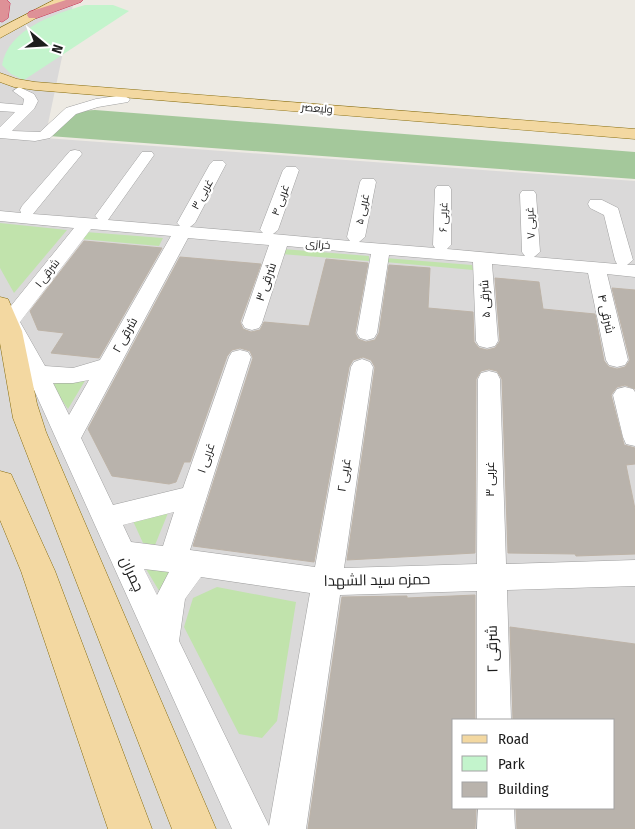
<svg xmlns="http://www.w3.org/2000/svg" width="635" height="829" font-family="'Fira Sans Condensed',Cairo,sans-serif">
<rect width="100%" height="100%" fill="#edeae3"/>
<path fill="#dad9d9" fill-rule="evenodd" d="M 0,0 L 74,0 L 45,138 L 635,181 L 635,829 L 0,829 ZM 454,720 L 614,720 L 614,808 L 454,808 Z"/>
<path fill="#c1e3ac" d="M 0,223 L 67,230 L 14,293 L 0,268 Z
M 86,232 L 163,238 L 159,246 L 81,239 Z
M 283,249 L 369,256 L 369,261 L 281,254 Z
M 385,258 L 472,265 L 473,270 L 385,262 Z
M 86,379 L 68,409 L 51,384 Z
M 168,513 L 155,545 L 143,543 L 133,521 Z
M 143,564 L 177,572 L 161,594 Z
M 217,587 L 296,602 L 277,721 L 262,738 L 239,734 L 184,627 L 193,598 Z"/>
<path fill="#a4c89b" d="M 95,110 L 635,152 L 635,179 L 49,136 L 79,111 Z"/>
<path fill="#c3f4cc" d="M 85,5 L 113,5 L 129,11 L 24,80 L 11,74 L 2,65 C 8,29 54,14 85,5 Z"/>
<path fill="#b9b3ac" stroke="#bdb3a7" d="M 84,241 L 162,248 L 99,358 L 51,353 L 64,333 L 38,330 L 30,311 Z
M 180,257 L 261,264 L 240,322 L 243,329 L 251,332 L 260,330 L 264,322 L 309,326 L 326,259 L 368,263 L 355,333 L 358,339 L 366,342 L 375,340 L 379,333 L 389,265 L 430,268 L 428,308 L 473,312 L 474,342 L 479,348 L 487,350 L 495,348 L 500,341 L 495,278 L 539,282 L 543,309 L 595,314 L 604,361 L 609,367 L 617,369 L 625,367 L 630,360 L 612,288 L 635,290 L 635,389 L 625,385 L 617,387 L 611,395 L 624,445 L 635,448 L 635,464 L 626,465 L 635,509 L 635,554 L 576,556 L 575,554 L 508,553 L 502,379 L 497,371 L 489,369 L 481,371 L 476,379 L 475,553 L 347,560 L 375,367 L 371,360 L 363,357 L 353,360 L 349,367 L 314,562 L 193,546 L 253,358 L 250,351 L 240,348 L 232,350 L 227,356 L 190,462 L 184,462 L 176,482 L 169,484 L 112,476 L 88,429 Z
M 475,595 L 475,720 L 454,720 L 454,808 L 476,808 L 475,829 L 308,829 L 342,597 L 407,596 L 407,598 Z
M 510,627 L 635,644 L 635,829 L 517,829 L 516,808 L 614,808 L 614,720 L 513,720 Z"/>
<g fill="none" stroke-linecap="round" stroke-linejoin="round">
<g stroke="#a0a0a0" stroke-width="1">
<path id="minor" d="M 19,87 L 34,94 L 38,101 L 34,109 L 12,131 L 40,132 L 66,108 L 96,99 L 123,95 L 130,99 L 128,102 L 98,107 L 76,114 L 50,138 L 35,141 L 0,138 L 0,127 L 15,112 L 0,111 L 0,103 L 23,105 L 24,99 L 13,91 Z
M 75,150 L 80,151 L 82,154 L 33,214 L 98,219 L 95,216 L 98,212 L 142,152 L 152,152 L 154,155 L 108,220 L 180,226 L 177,223 L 210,164 L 213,161 L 223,161 L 226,164 L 195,223 L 190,227 L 263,233 L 260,230 L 283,170 L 286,167 L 296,167 L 299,170 L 278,230 L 273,234 L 350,241 L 347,237 L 360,182 L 362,179 L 374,179 L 376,182 L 365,237 L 359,242 L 435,248 L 433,245 L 435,189 L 437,186 L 449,186 L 451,189 L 451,245 L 447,249 L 525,256 L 522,252 L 520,194 L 522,191 L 534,191 L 536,194 L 540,252 L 534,257 L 617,264 L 615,260 L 604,215 L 590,208 L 588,204 L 590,200 L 602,200 L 618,208 L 633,260 L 627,265 L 635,265 L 635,277 L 607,274 L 628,360 L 625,365 L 617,367 L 609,365 L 606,360 L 588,273 L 492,264 L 498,341 L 495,346 L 487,348 L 479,346 L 476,341 L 473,262 L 389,255 L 377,333 L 374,338 L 367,340 L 360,338 L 357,333 L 371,254 L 287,246 L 262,323 L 259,328 L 252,330 L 245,328 L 242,323 L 269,245 L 188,238 L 81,438 L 113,505 L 183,488 L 229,357 L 232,352 L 240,350 L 248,352 L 251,357 L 190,550 L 315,567 L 351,367 L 354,362 L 362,359 L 370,362 L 373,367 L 344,568 L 477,564 L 478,379 L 481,373 L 489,371 L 497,373 L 500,379 L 506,564 L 635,560 L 635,586 L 507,590 L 511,720 L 477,720 L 477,591 L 340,595 L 306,829 L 232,829 L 26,372 L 0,324 L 2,317 L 74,228 L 0,221 L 0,211 L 21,213 L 20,210 L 22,206 L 70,151 ZM 91,229 L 171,236 L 100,360 L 73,368 L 45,366 L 20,322 ZM 89,380 L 69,415 L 53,383 L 73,383 ZM 174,512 L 163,546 L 131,542 L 123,525 ZM 144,569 L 169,572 L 157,595 ZM 201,577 L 310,593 L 269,826 L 179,641 L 185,599 Z
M 625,387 L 633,389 L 635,392 L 635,446 L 626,444 L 623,437 L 613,395 L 617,389 Z
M 478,808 L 514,808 L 515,829 L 477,829 Z"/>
</g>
<g stroke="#876c0d" stroke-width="1">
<path id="major" d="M 54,0 L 69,0 L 0,38 L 0,28 Z
M 0,73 L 17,79 L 35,82 L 635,129 L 635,139 L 35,90 L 14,87 L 0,82 Z
M 0,297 L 8,299 L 22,331 L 37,404 L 46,432 L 216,829 L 172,829 L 13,418 L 0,343 Z
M 0,471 L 11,474 L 55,571 L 152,829 L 108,829 L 21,571 L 0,520 Z"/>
</g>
<g stroke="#c73356" stroke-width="1">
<path id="highway" d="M 0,0 L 7,0 L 10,3 L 8,18 L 2,22 L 0,21 Z
M 66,0 L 83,0 L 81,2 L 37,18 L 29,18 L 27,15 L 29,12 Z"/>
</g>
<use href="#minor" fill="#fff" fill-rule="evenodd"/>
<use href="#major" fill="#f3d8a1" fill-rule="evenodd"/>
<use href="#highway" fill="#de9197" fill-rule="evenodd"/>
</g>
<g text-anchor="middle" stroke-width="4.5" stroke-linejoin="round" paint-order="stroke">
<g font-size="11" fill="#1c1c1c" stroke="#fff">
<text transform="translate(317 108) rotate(5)" y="4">ولیعصر</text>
<text transform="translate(202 194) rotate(-61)" y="4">۳ غربی</text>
<text transform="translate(280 200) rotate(-70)" y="4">۴ غربی</text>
<text transform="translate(362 209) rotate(-78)" y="4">۵ غربی</text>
<text transform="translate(443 217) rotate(-89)" y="4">۶ غربی</text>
<text transform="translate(530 223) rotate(-93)" y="4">۷ غربی</text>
<text transform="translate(318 244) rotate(5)" y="4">خرازی</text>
<text transform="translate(47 273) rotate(-52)" y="4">۱ شرقی</text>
</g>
<g font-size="12" fill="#1c1c1c" stroke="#fff">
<text transform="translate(266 282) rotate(-71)" y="4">۳ شرقی</text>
<text transform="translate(485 299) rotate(-93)" y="4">۵ شرقی</text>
<text transform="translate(606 314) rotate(77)" y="4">۴ شرقی</text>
<text transform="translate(125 335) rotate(-61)" y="4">۲ شرقی</text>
<text transform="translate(206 458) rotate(-71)" y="4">۱ غربی</text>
<text transform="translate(344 475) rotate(-81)" y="4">۲ غربی</text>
<text transform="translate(490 479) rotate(-90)" y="4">۳ غربی</text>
</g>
<g font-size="15" fill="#1c1c1c" stroke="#fff">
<text transform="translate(132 574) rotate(65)" y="5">چمران</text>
<text transform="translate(377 580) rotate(-1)" y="5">حمزه سید الشهدا</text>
<text transform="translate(492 649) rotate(-91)" y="5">۲ شرقی</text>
</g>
</g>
<rect x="452" y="719" width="162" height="90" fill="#ffffff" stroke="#a4a4a4"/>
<rect x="462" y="735" width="25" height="8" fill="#f3d8a1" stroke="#a4a4a4"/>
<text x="498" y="744" font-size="15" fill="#1c1c1c">Road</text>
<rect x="462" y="756" width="25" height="15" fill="#c3f4cc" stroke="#a4a4a4"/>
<text x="498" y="769" font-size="15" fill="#1c1c1c">Park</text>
<rect x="462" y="782" width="25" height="15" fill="#b9b3ac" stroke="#a4a4a4"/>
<text x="498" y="794" font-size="15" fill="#1c1c1c">Building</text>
<g transform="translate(45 45) rotate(108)" stroke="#ffffff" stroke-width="4" paint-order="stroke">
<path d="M0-4L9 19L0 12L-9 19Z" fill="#1c1c1c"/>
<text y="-8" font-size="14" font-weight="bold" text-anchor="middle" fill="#1c1c1c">N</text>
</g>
</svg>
